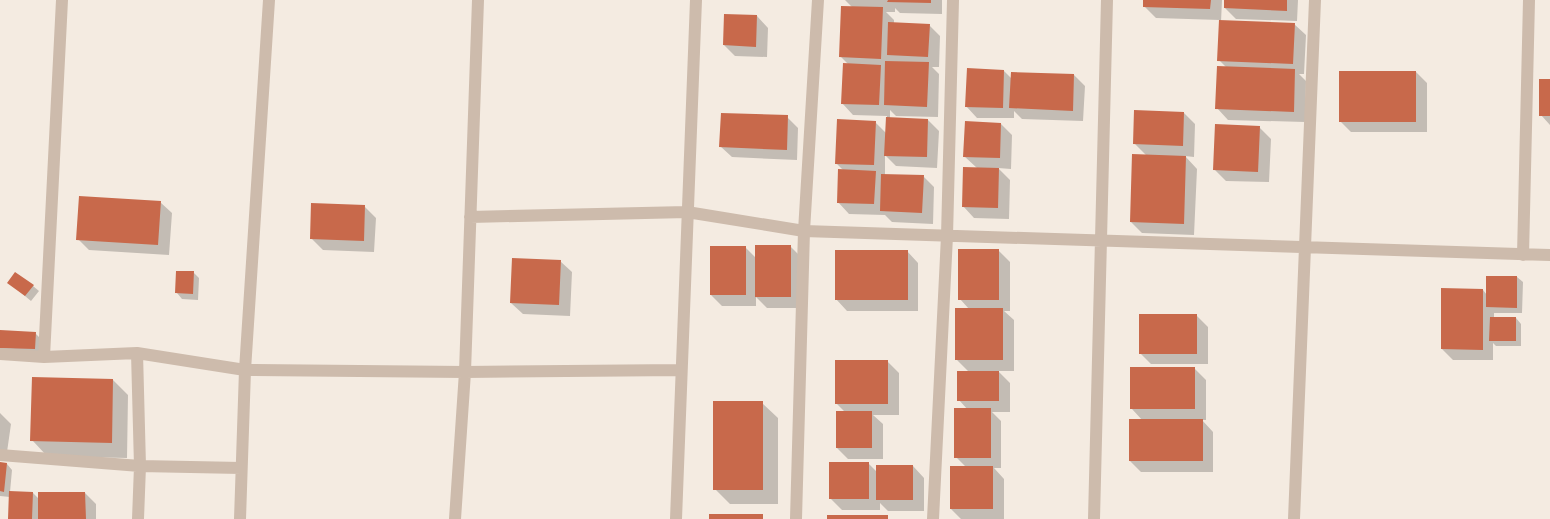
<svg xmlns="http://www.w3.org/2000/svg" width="1550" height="519" font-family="Poppins,sans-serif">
<rect width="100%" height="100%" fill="#f4ebe1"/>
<path fill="#0003" d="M 845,0 L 942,0 L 942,14 L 900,13 L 895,8 L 895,12 L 886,12 L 894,20 L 894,24 L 929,25 L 940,36 L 939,67 L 932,67 L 939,74 L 938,117 L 896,116 L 890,110 L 890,118 L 928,120 L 939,131 L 937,168 L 896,166 L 885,155 L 885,175 L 923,176 L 934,187 L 933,224 L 892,222 L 885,215 L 849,214 L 838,202 L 844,171 L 836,163 L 875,122 L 886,133 L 887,116 L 853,115 L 842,103 L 849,65 L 841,57 L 852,7 Z
M 1145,0 L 1222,0 L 1221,22 L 1294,24 L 1306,35 L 1304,74 L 1299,74 L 1306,81 L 1305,122 L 1228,120 L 1217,108 L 1226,67 L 1219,60 L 1220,20 L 1156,18 L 1144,6 Z
M 1226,0 L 1298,0 L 1297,21 L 1236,19 L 1225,8 Z
M 757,16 L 768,28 L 767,57 L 735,56 L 724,45 Z
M 1004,71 L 1012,79 L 1074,75 L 1085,86 L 1083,121 L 1022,119 L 1014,111 L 1014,118 L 977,118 L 966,106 Z
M 1416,72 L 1427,83 L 1427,132 L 1351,132 L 1340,121 Z
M 1550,80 L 1550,125 L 1541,115 Z
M 1184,113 L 1195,124 L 1194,157 L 1185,156 L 1197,169 L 1194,235 L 1142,233 L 1131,222 L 1147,156 L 1135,144 Z
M 787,117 L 798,128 L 797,160 L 732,157 L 720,146 Z
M 1001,124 L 1012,135 L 1011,169 L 998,168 L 1010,180 L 1009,219 L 974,218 L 963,206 L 977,168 L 964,156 Z
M 1259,127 L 1271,139 L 1269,182 L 1226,181 L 1215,170 Z
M 160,202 L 172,213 L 169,255 L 89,250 L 78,239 Z
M 365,207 L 376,218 L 374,252 L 323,250 L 312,239 Z
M 790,246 L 802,258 L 802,308 L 767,308 L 756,297 L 756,306 L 722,306 L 711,295 L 745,247 L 756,258 Z
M 998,250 L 1010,262 L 1010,311 L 1004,311 L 1014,320 L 1014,371 L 998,371 L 1010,383 L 1010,412 L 992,412 L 1001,421 L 1001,468 L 994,468 L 1004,479 L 1004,519 L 961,519 L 951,509 L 966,467 L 956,457 L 968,410 L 959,400 L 969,372 L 957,360 L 969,309 L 960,299 Z
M 907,251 L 918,263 L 918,311 L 847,311 L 836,299 Z
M 560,261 L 572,272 L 570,316 L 523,314 L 511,303 Z
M 193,272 L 199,278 L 198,300 L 182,299 L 177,293 Z
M 1517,277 L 1523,282 L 1522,313 L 1494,313 L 1494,318 L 1516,318 L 1521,324 L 1521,346 L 1496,346 L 1493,343 L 1493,360 L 1453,360 L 1442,349 L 1483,290 L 1487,295 Z
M 8,282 L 33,286 L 39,291 L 31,301 Z
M 1197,316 L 1208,327 L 1208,364 L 1151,364 L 1140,353 Z
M 0,332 L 35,333 L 41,339 L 40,354 L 0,353 Z
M 887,361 L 899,373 L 899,415 L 873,415 L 883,424 L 883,459 L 848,459 L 837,448 L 846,413 L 836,403 Z
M 1194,368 L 1206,380 L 1206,420 L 1202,420 L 1213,432 L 1213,472 L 1141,472 L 1130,461 L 1143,421 L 1132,409 Z
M 113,380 L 128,395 L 127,458 L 47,456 L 32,440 Z
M 762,403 L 778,418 L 778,504 L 730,504 L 715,489 Z
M 0,413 L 11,424 L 7,452 L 0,451 Z
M 868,463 L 877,472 L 913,466 L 924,478 L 924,511 L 888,511 L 880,503 L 880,510 L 842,510 L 830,498 Z
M 0,464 L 7,464 L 12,470 L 10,492 L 33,493 L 39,499 L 85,493 L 96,504 L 96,519 L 9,519 L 10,497 L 0,496 Z"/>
<path fill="#c8694b" d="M 888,0 L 931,0 L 931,3 L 887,2 Z
M 1143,0 L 1211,0 L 1210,9 L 1143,7 Z
M 1224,0 L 1287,0 L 1287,11 L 1224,8 Z
M 841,6 L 883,7 L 881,59 L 839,57 Z
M 724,14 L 757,15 L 756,47 L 723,45 Z
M 1219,20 L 1295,23 L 1293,64 L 1217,61 Z
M 888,22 L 930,24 L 928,57 L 887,55 Z
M 885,61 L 929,62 L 927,107 L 884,105 Z
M 843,63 L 881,65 L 879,105 L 841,104 Z
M 1217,66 L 1295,69 L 1294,112 L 1215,109 Z
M 967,68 L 1004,70 L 1003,108 L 965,107 Z
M 1339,71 L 1416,71 L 1416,122 L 1339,122 Z
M 1011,72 L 1074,74 L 1073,111 L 1009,108 Z
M 1539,79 L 1550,79 L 1550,116 L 1539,116 Z
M 1134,110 L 1184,112 L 1183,146 L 1133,144 Z
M 721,113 L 788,115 L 787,150 L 719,147 Z
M 886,117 L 928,119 L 927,157 L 884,156 Z
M 837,119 L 876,121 L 874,165 L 835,164 Z
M 965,121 L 1001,123 L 1000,158 L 963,157 Z
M 1215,124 L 1260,126 L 1258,172 L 1213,170 Z
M 1132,154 L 1186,156 L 1184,224 L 1130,222 Z
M 963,167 L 999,168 L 998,208 L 962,207 Z
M 838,169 L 876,171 L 874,204 L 837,203 Z
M 881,174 L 924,175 L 922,213 L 880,211 Z
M 79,196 L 161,201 L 158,245 L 76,240 Z
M 311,203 L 365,205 L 364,241 L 310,239 Z
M 755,245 L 791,245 L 791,297 L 755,297 Z
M 710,246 L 746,246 L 746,295 L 710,295 Z
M 958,249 L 999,249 L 999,300 L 958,300 Z
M 835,250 L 908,250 L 908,300 L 835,300 Z
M 512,258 L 561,260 L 559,305 L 510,303 Z
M 176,271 L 194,271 L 193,294 L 175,293 Z
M 15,272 L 34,285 L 25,296 L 7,283 Z
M 1486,276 L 1517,276 L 1517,308 L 1486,307 Z
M 1441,288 L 1483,289 L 1483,350 L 1441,349 Z
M 955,308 L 1003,308 L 1003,360 L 955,360 Z
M 1139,314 L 1197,314 L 1197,354 L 1139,354 Z
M 1490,317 L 1516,317 L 1516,341 L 1489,341 Z
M 0,330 L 36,332 L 35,349 L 0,348 Z
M 835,360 L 888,360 L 888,404 L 835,404 Z
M 1130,367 L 1195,367 L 1195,409 L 1130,409 Z
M 957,371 L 999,371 L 999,401 L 957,401 Z
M 32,377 L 113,379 L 112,443 L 30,441 Z
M 713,401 L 763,401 L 763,490 L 713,490 Z
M 954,408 L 991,408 L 991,458 L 954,458 Z
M 836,411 L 872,411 L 872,448 L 836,448 Z
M 1129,419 L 1203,419 L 1203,461 L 1129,461 Z
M 0,462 L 7,463 L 4,492 L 0,491 Z
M 829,462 L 869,462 L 869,499 L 829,499 Z
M 876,465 L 913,465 L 913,500 L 876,500 Z
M 950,466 L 993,466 L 993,509 L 950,509 Z
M 9,491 L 33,492 L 32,519 L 8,519 Z
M 38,492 L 85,492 L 86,519 L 38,519 Z
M 709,514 L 763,514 L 763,519 L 709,519 Z
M 827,515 L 888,515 L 888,519 L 827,519 Z"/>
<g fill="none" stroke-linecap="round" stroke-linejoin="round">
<path stroke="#cdbbac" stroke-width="12" d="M 470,217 L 687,212 L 804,231 L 1550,255
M 1523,255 L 1529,0
M 137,353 L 140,466 L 138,519
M 0,354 L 44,357 L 137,353 L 245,370 L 465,372 L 681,370
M 44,357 L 62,0
M 0,455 L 140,466 L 241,468
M 240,519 L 245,370 L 269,0
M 455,519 L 465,372 L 478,0
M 676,519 L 696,0
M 796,519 L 804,231 L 818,0
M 933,519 L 947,236 L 953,0
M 1094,519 L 1107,0
M 1294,519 L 1315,0"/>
</g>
</svg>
